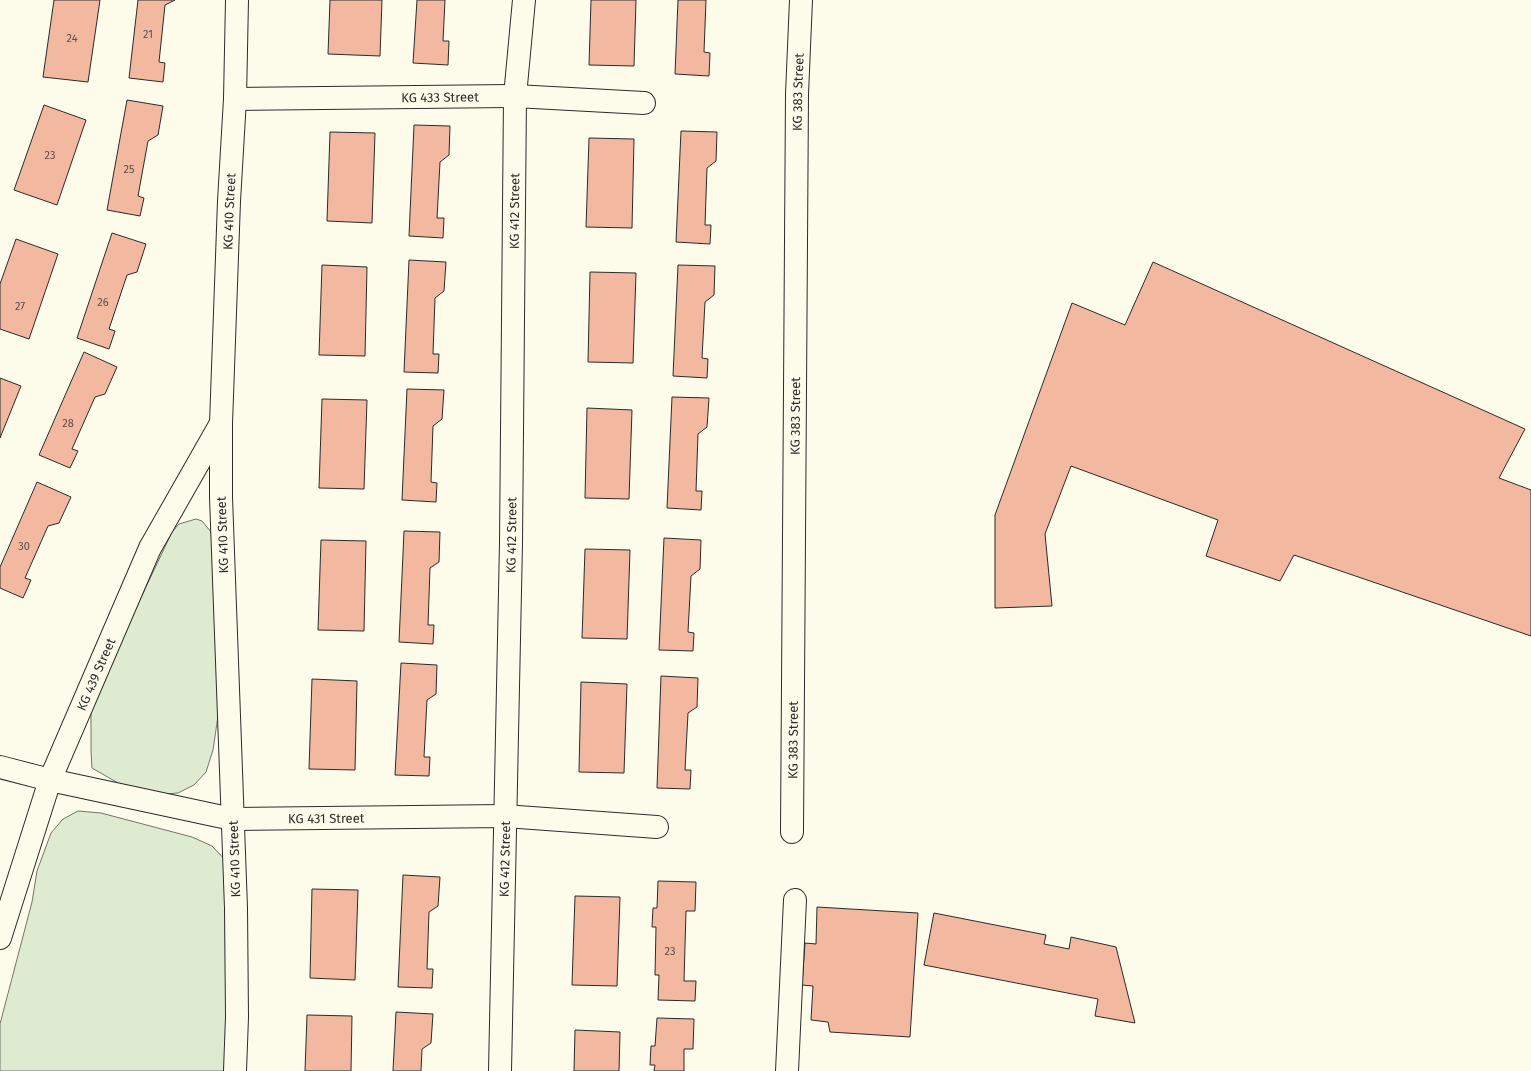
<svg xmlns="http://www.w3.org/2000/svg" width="1531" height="1071" font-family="'Fira Sans',sans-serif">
<rect width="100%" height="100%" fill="#fdfbea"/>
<path fill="#deebd1" stroke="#74746e" d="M 196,519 L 202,521 L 211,532 L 218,570 L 218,716 L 213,750 L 206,772 L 194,785 L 178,793 L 165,794 L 125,787 L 92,768 L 91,751 L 91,703 L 172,532 L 179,524 Z
M 78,811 L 101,813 L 192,837 L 212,846 L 227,862 L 228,989 L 224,1071 L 0,1071 L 0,1024 L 32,902 L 37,871 L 51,833 L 63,819 Z"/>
<path fill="#f2b8a0" stroke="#2b2b2b" d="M 54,0 L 100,0 L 88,82 L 43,77 Z
M 138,0 L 175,0 L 165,5 L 159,62 L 165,63 L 163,82 L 129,78 Z
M 330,0 L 382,0 L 380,56 L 328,54 Z
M 417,0 L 445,0 L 443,41 L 449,41 L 448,65 L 413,63 Z
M 591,0 L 636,0 L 634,66 L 589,65 Z
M 678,0 L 706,0 L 704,52 L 710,53 L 709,76 L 675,74 Z
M 127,100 L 163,106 L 158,135 L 148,141 L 138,196 L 144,198 L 140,216 L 107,210 Z
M 44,105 L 86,120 L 57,205 L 14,190 Z
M 414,125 L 450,126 L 449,155 L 440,162 L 437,218 L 444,218 L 443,238 L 409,236 Z
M 681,131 L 717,132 L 716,161 L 707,168 L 705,225 L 711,225 L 710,244 L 676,242 Z
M 330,132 L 375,133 L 372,223 L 327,221 Z
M 589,138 L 634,139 L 632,228 L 586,227 Z
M 112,233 L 146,244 L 137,272 L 127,275 L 109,329 L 115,331 L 109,349 L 77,338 Z
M 16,239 L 58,254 L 29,339 L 0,329 L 0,284 Z
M 409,260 L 446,262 L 444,291 L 435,298 L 433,354 L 439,354 L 438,373 L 404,372 Z
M 1153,262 L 1525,429 L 1499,478 L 1531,490 L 1531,636 L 1294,555 L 1280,581 L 1206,556 L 1218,520 L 1071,466 L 1045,534 L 1052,606 L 995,608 L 995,515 L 1072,303 L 1125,325 Z
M 322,265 L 367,267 L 365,356 L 319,355 Z
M 678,265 L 715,266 L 714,295 L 705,302 L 702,358 L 708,359 L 707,378 L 673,376 Z
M 590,272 L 636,273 L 633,363 L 588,362 Z
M 84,352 L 117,367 L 105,394 L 95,397 L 72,449 L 78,451 L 70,468 L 39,455 Z
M 0,378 L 21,386 L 0,438 Z
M 407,389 L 444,390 L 442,419 L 433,426 L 431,482 L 437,483 L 436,502 L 402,500 Z
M 672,397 L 709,398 L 707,427 L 698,434 L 696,491 L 702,491 L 701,510 L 667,508 Z
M 322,399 L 367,400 L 364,489 L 319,488 Z
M 587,408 L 632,410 L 629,499 L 585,498 Z
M 37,482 L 71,497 L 59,523 L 48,526 L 25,578 L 31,580 L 23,598 L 0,588 L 0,567 Z
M 404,531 L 440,532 L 439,562 L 430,568 L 428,625 L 434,625 L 433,644 L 399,642 Z
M 664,538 L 701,540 L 700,569 L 691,576 L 688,632 L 694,633 L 693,651 L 659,650 Z
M 321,540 L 366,541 L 364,631 L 318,630 Z
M 585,549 L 630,550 L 627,639 L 582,638 Z
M 401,663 L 437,665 L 436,694 L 427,700 L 424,757 L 430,757 L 429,776 L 395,775 Z
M 661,676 L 698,678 L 697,707 L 688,713 L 685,770 L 691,770 L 690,789 L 657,788 Z
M 312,679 L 357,681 L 355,770 L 309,769 Z
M 581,682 L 627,684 L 624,773 L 579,772 Z
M 403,875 L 440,877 L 438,906 L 429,912 L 427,969 L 433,969 L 432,988 L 398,987 Z
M 658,881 L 696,882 L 695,911 L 686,911 L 684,981 L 696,981 L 695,1001 L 658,1000 L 659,975 L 655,975 L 656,927 L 652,927 L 653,908 L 657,908 Z
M 312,889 L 358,890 L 355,980 L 310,978 Z
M 575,896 L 620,897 L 617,986 L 572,985 Z
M 817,907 L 918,913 L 910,1037 L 830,1032 L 828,1022 L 811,1020 L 813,986 L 802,985 L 805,943 L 816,944 Z
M 934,913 L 1046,935 L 1044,944 L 1069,949 L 1071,937 L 1116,947 L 1135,1023 L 1095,1016 L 1098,999 L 924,965 Z
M 396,1012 L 433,1014 L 431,1043 L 422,1049 L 421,1071 L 393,1071 Z
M 307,1015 L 352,1016 L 351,1071 L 305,1071 Z
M 657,1018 L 694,1019 L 693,1049 L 684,1049 L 684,1071 L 654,1071 L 655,1065 L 650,1065 L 651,1046 L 655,1046 Z
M 575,1030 L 620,1032 L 619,1071 L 574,1071 Z"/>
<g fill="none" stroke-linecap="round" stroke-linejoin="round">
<g stroke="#2b2b2b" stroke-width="24">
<g id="minor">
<path id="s1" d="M 235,99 L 515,96 L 644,103"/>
<path id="s2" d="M 0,767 L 50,780 L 232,819 L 504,816 L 657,827"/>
<path id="s3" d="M 792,832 L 797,94 L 801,0"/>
<path id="s4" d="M 0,938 L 50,780 L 150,548 L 220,425"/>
<path id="s5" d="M 235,1071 L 237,1017 L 236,908 L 221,497 L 221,424 L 229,201 L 235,99 L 237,0"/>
<path id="s6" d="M 500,1071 L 511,543 L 515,96 L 524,0"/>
<path d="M 787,1071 L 795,900"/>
</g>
</g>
<use href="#minor" stroke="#fdfbea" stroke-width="22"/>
</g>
<g text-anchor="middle" stroke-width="3" stroke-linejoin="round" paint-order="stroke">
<g font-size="11" fill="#5d4e48">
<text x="148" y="38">21</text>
<text x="72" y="42">24</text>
<text x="50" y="159">23</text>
<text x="129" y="173">25</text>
<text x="103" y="306">26</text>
<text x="20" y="310">27</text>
<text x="68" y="427">28</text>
<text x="24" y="550">30</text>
<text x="670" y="955">23</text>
</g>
<g font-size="13" fill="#2b2b2b" stroke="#fdfbea">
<text dy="5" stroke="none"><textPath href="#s3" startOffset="740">KG 383 Street</textPath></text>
<text dy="5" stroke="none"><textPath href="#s1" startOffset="205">KG 433 Street</textPath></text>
<text dy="5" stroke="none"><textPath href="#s6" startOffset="860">KG 412 Street</textPath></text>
<text dy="5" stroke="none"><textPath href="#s5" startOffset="860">KG 410 Street</textPath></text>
<text dy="5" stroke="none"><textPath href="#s3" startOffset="416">KG 383 Street</textPath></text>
<text transform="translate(222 535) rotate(-92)" y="5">KG 410 Street</text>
<text dy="5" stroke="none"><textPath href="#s6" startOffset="536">KG 412 Street</textPath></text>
<text dy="5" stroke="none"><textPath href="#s4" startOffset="281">KG 439 Street</textPath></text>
<text dy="5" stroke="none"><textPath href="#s3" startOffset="92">KG 383 Street</textPath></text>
<text dy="5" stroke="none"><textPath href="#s2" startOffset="332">KG 431 Street</textPath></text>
<text transform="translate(234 859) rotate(-92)" y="5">KG 410 Street</text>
<text dy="5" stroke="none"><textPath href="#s6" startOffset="212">KG 412 Street</textPath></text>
</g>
</g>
</svg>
